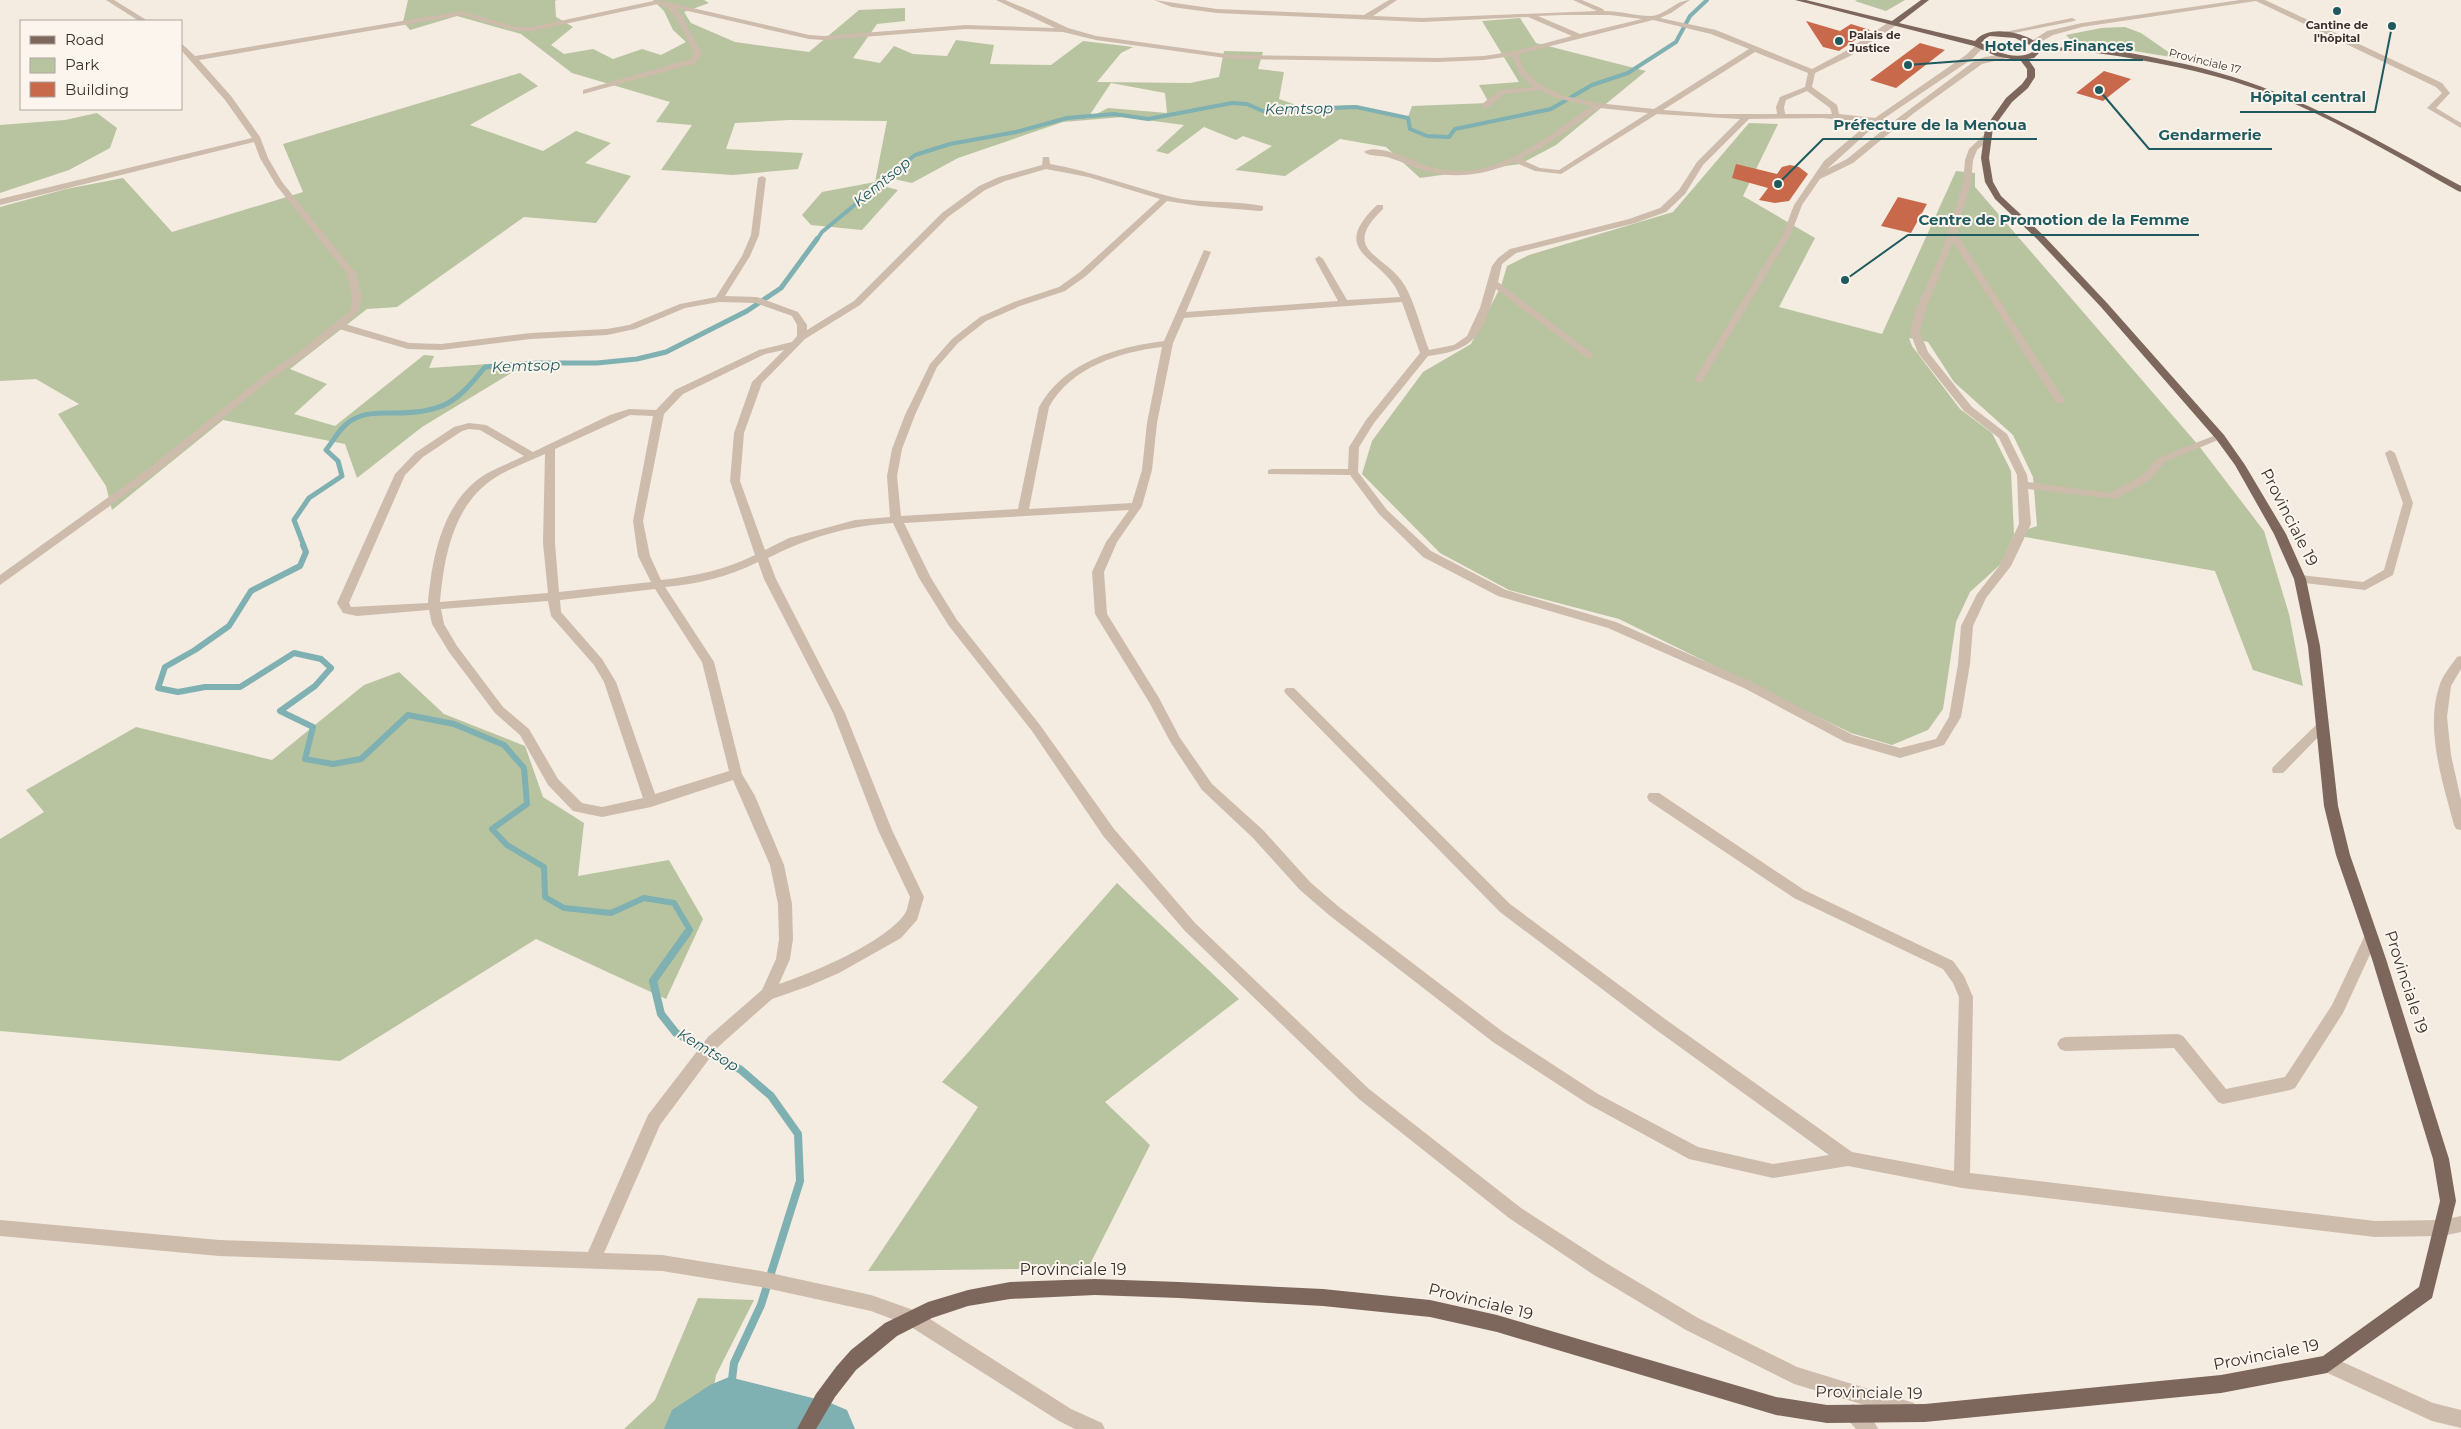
<svg xmlns="http://www.w3.org/2000/svg" width="2461" height="1429" font-family="Montserrat,sans-serif">
<rect width="100%" height="100%" fill="#f4ebe1"/>
<path fill="#b8c4a0" fill-rule="evenodd" d="M 408,0 L 557,0 L 555,1 L 556,17 L 573,27 L 551,45 L 564,54 L 593,49 L 613,59 L 642,49 L 661,55 L 686,42 L 673,30 L 664,11 L 653,0 L 704,0 L 709,3 L 684,12 L 691,23 L 735,42 L 809,52 L 859,10 L 905,8 L 905,21 L 877,24 L 853,58 L 880,63 L 894,46 L 913,54 L 947,56 L 956,40 L 994,45 L 990,64 L 1051,65 L 1083,41 L 1133,47 L 1121,53 L 1097,82 L 1190,83 L 1219,77 L 1224,51 L 1263,52 L 1258,69 L 1284,72 L 1279,99 L 1302,107 L 1353,105 L 1408,117 L 1412,106 L 1489,103 L 1479,85 L 1519,82 L 1482,21 L 1520,18 L 1536,43 L 1646,71 L 1556,145 L 1520,164 L 1420,178 L 1386,147 L 1340,139 L 1285,176 L 1235,170 L 1272,146 L 1243,136 L 1236,140 L 1204,127 L 1168,154 L 1156,151 L 1184,125 L 1123,117 L 1063,122 L 958,158 L 912,183 L 894,179 L 883,186 L 898,190 L 862,230 L 811,225 L 802,215 L 822,192 L 875,182 L 887,121 L 790,120 L 735,123 L 726,149 L 803,153 L 798,169 L 733,175 L 661,170 L 692,125 L 656,122 L 670,102 L 572,73 L 521,34 L 457,16 L 410,30 L 403,22 ZM 1111,83 L 1165,93 L 1167,113 L 1108,108 L 1087,119 Z
M 1857,0 L 1905,0 L 1886,11 L 1855,1 Z
M 2125,27 L 2141,33 L 2177,58 L 2072,41 L 2066,35 L 2101,28 Z
M 520,73 L 538,86 L 470,125 L 543,151 L 576,131 L 611,143 L 585,163 L 631,176 L 596,223 L 524,217 L 397,307 L 367,309 L 290,369 L 327,384 L 294,414 L 335,426 L 424,355 L 434,356 L 429,368 L 531,361 L 422,427 L 357,478 L 345,444 L 223,420 L 112,510 L 106,486 L 58,414 L 79,404 L 36,379 L 0,381 L 0,207 L 66,189 L 123,178 L 172,232 L 303,192 L 283,144 Z
M 97,113 L 117,128 L 110,148 L 69,170 L 0,193 L 0,125 L 65,120 Z
M 1749,123 L 1778,124 L 1743,196 L 1815,238 L 1779,307 L 1882,334 L 1956,171 L 1975,173 L 1975,187 L 2199,446 L 2264,531 L 2289,614 L 2303,686 L 2253,670 L 2215,571 L 2014,535 L 2001,564 L 1970,592 L 1956,622 L 1943,709 L 1928,730 L 1892,745 L 1851,733 L 1619,619 L 1509,590 L 1440,553 L 1362,474 L 1372,441 L 1423,372 L 1471,344 L 1501,286 L 1507,266 L 1529,255 L 1673,212 ZM 1909,338 L 1928,342 L 1954,382 L 2013,435 L 2033,477 L 2037,526 L 2014,534 L 2011,471 L 1992,433 L 1960,409 L 1912,346 Z
M 399,672 L 444,714 L 525,746 L 543,797 L 584,823 L 578,876 L 669,860 L 703,919 L 666,999 L 536,939 L 340,1061 L 0,1031 L 0,839 L 44,812 L 26,790 L 136,727 L 272,760 L 364,685 Z
M 1117,883 L 1239,999 L 1105,1102 L 1150,1145 L 1088,1268 L 868,1271 L 978,1107 L 942,1082 Z
M 698,1298 L 754,1300 L 716,1375 L 706,1429 L 624,1429 L 655,1400 Z"/>
<g fill="none" stroke-linecap="round" stroke-linejoin="round">
<path stroke="#7fb0b2" stroke-width="4" d="M 816,241 L 822,232 L 915,155 L 950,144 L 1016,132 L 1067,118 L 1114,114 L 1148,119 L 1232,103 L 1247,104 L 1263,111 L 1356,107 L 1408,118 L 1410,129 L 1427,136 L 1449,137 L 1455,129 L 1551,109 L 1592,85 L 1628,73 L 1676,42 L 1690,16 L 1707,0"/>
<path stroke="#7fb0b2" stroke-width="5" d="M 304,546 L 294,520 L 309,498 L 342,476 L 338,461 L 326,450 C 333,441 343,423 354,419 C 367,412 381,413 395,413 C 443,413 456,403 485,367 L 537,363 L 597,363 L 637,359 L 666,352 L 747,311 L 781,288 L 817,239"/>
<path stroke="#7fb0b2" stroke-width="6" d="M 303,545 L 306,552 L 300,566 L 251,591 L 229,626 L 195,650 L 165,667 L 158,688 L 178,692 L 205,687 L 240,687 L 294,653 L 321,659 L 331,668 L 315,686 L 280,711 L 313,727 L 305,759 L 333,764 L 361,759 L 408,715 L 454,724 L 504,745 L 524,768 L 527,804 L 492,829 L 507,845 L 544,867 L 545,897 L 564,908 L 611,913 L 644,898 L 674,903 L 690,930 L 687,935"/>
<path stroke="#7fb0b2" stroke-width="8" d="M 687,933 L 653,981 L 661,1014 L 676,1033 L 741,1070 L 771,1096 L 798,1134 L 800,1181 L 761,1305 L 734,1363 L 729,1404"/>
<path fill="#7fb0b2" fill-rule="evenodd" d="M 729,1377 L 828,1402 L 847,1410 L 855,1429 L 664,1429 L 672,1410 L 710,1385 Z"/>
</g>
<path fill="#c8694b" d="M 1806,21 L 1840,31 L 1851,24 L 1870,30 L 1839,51 L 1823,47 Z
M 1920,43 L 1945,50 L 1896,88 L 1870,80 Z
M 2104,71 L 2131,79 L 2103,101 L 2076,93 Z
M 1736,164 L 1777,174 L 1782,167 L 1790,165 L 1799,167 L 1808,174 L 1789,201 L 1775,203 L 1759,200 L 1768,188 L 1732,178 Z
M 1898,197 L 1927,204 L 1911,233 L 1881,226 Z"/>
<g fill="none" stroke-linecap="round" stroke-linejoin="round">
<path fill="#cdbbac" fill-rule="evenodd" d="M 106,0 L 114,0 L 148,21 L 139,21 Z
M 658,0 L 809,35 L 824,36 L 966,25 L 1055,28 L 996,0 L 1005,0 L 1034,12 L 1068,28 L 1096,36 L 1233,55 L 1438,58 L 1484,56 L 1515,51 L 1572,36 L 1528,17 L 1422,22 L 1217,13 L 1172,7 L 1154,0 L 1217,9 L 1364,15 L 1389,0 L 1397,0 L 1373,16 L 1422,18 L 1597,11 L 1573,0 L 1582,0 L 1603,9 L 1604,11 C 1620,11 1636,16 1651,16 C 1666,15 1676,0 1690,0 L 1671,13 L 1660,18 L 1716,30 L 1812,69 L 1844,52 L 1889,22 L 1895,22 L 1895,26 L 1850,56 L 1815,73 L 1812,87 L 1837,105 L 1839,114 L 1875,118 L 1966,55 L 1977,44 L 1983,44 L 1983,48 L 1972,59 L 1883,119 L 1894,121 L 1976,60 L 1985,57 L 2007,54 L 2007,58 L 1982,64 L 1914,113 L 1853,163 L 1820,179 L 1802,205 L 1791,234 L 1702,382 L 1699,383 L 1694,380 L 1783,234 L 1794,205 L 1824,161 L 1870,122 L 1822,118 L 1749,119 L 1703,165 L 1685,194 L 1666,212 L 1635,223 L 1516,253 L 1502,264 L 1498,282 L 1593,354 L 1593,358 L 1587,358 L 1496,289 C 1482,334 1477,350 1428,356 L 1374,423 L 1359,447 L 1358,472 L 1387,510 L 1431,551 L 1506,590 L 1616,622 L 1752,682 L 1853,735 L 1900,748 L 1936,739 L 1949,717 L 1958,664 L 1961,626 L 1977,594 L 2000,565 L 2019,524 L 2017,475 L 1999,438 L 1964,411 L 1918,353 L 1910,332 L 1916,309 L 1942,251 L 1963,184 L 1965,160 L 1969,149 L 1984,135 L 1990,135 L 1990,139 L 1977,150 L 1973,160 L 1971,184 L 1956,233 L 2065,401 L 2064,403 L 2056,403 L 1953,242 L 1926,309 L 1920,332 L 1928,352 L 1972,407 L 2007,434 L 2027,475 L 2028,482 L 2110,493 L 2143,475 L 2157,458 L 2216,435 L 2224,435 L 2225,437 L 2165,462 L 2151,479 L 2116,499 L 2028,489 L 2031,524 L 2011,566 L 1986,598 L 1973,626 L 1970,664 L 1961,717 L 1944,745 L 1900,758 L 1845,742 L 1744,688 L 1608,628 L 1498,596 L 1423,557 L 1379,514 L 1350,475 L 1268,474 L 1268,470 L 1272,469 L 1348,469 L 1349,447 L 1366,420 L 1420,353 L 1402,302 L 1184,318 L 1173,343 L 1157,423 L 1152,470 L 1142,506 L 1117,542 L 1104,572 L 1107,614 L 1159,698 L 1180,738 L 1212,784 L 1263,830 L 1310,882 L 1339,907 L 1503,1032 L 1598,1094 L 1698,1147 L 1773,1164 L 1829,1155 L 1655,1029 L 1500,912 L 1286,694 L 1284,691 L 1286,688 L 1294,688 L 1510,904 L 1665,1019 L 1852,1152 L 1954,1171 L 1959,997 L 1953,983 L 1943,969 L 1794,898 L 1649,801 L 1647,797 L 1649,793 L 1659,793 L 1804,890 L 1953,961 L 1964,976 L 1973,997 L 1970,1173 L 2375,1221 L 2442,1220 L 2461,1216 L 2461,1232 L 2442,1236 L 2375,1237 L 1962,1188 L 1848,1166 L 1773,1178 L 1689,1159 L 1588,1104 L 1493,1042 L 1329,915 L 1300,890 L 1253,838 L 1202,790 L 1171,743 L 1149,702 L 1095,614 L 1092,572 L 1106,542 L 1129,510 L 904,523 L 931,578 L 957,620 L 1040,725 L 1114,829 L 1195,923 L 1369,1089 L 1521,1208 L 1606,1263 L 1698,1318 L 1797,1367 L 1914,1403 L 1917,1409 L 1914,1415 L 1908,1418 L 1794,1384 L 1686,1330 L 1594,1275 L 1509,1218 L 1359,1099 L 1185,931 L 1104,837 L 1032,731 L 949,626 L 919,578 L 893,523 C 847,526 810,537 768,558 L 776,579 L 845,713 L 892,830 L 924,897 L 917,920 L 901,938 L 839,973 L 809,986 L 772,999 L 718,1047 L 660,1125 L 604,1253 L 662,1255 L 761,1271 L 871,1295 L 919,1312 L 1071,1409 L 1102,1423 L 1105,1429 L 1075,1429 L 1059,1421 L 908,1325 L 871,1311 L 761,1287 L 662,1271 L 219,1256 L 0,1236 L 0,1220 L 219,1240 L 588,1252 L 648,1115 L 708,1037 L 762,990 L 776,959 L 779,939 L 778,904 L 770,865 L 733,780 L 651,807 L 602,817 L 573,811 L 548,785 L 520,735 L 495,713 L 449,652 L 432,624 L 429,610 L 357,616 L 343,613 L 337,603 L 395,474 L 415,453 L 454,427 L 469,423 L 486,425 L 533,452 L 610,415 L 629,409 L 656,410 L 675,390 L 759,350 L 792,342 L 797,336 L 797,325 L 792,316 L 756,303 L 719,302 L 685,308 L 635,329 L 607,335 L 531,339 L 441,350 L 408,349 L 339,329 L 304,357 L 272,378 L 157,472 L 0,585 L 0,575 L 149,468 L 266,374 L 298,353 L 350,311 L 352,297 L 347,274 L 276,185 L 260,158 L 254,142 L 0,205 L 0,199 L 252,138 L 225,100 L 181,50 L 181,43 L 195,56 L 462,11 L 516,27 L 532,27 ZM 658,4 C 677,9 686,38 694,54 L 690,59 L 583,90 L 583,94 L 696,63 L 702,54 L 681,14 L 675,8 L 809,39 L 824,40 L 966,29 L 1063,32 L 1096,40 L 1233,59 L 1438,62 L 1484,60 L 1512,56 L 1519,73 L 1533,87 L 1500,90 L 1482,104 L 1482,108 L 1488,108 L 1505,94 L 1540,90 L 1556,98 L 1591,106 C 1553,133 1511,168 1463,171 C 1453,171 1442,170 1433,168 C 1417,163 1377,142 1364,152 C 1370,157 1382,155 1390,158 C 1404,162 1416,169 1430,172 C 1458,179 1488,174 1514,162 L 1535,171 L 1561,174 L 1657,114 L 1740,119 L 1697,162 L 1679,190 L 1660,208 L 1629,219 L 1510,249 L 1498,258 L 1492,266 L 1480,308 L 1467,336 L 1454,345 L 1429,350 C 1421,329 1415,303 1405,286 C 1387,254 1338,252 1383,209 L 1383,205 L 1377,205 C 1325,255 1386,256 1400,297 L 1347,300 L 1323,259 L 1319,256 L 1315,259 L 1338,301 L 1186,312 L 1211,252 L 1204,250 L 1164,341 C 1116,347 1064,362 1039,407 L 1018,509 L 901,516 L 897,476 L 902,449 L 915,415 L 937,367 L 958,343 L 986,321 L 1020,306 L 1065,291 L 1086,276 L 1167,201 L 1200,206 L 1260,211 L 1263,210 L 1263,206 C 1233,200 1202,204 1172,197 C 1131,187 1092,171 1050,164 L 1049,157 L 1043,157 L 1042,165 L 999,177 L 979,186 L 942,213 L 854,301 L 807,330 L 807,325 L 798,312 L 757,297 L 725,296 L 750,256 L 759,235 L 766,178 L 762,176 L 758,178 L 751,235 L 742,256 L 716,297 L 680,304 L 629,325 L 607,329 L 531,333 L 441,344 L 409,343 L 345,324 L 359,312 L 362,297 L 356,273 L 282,182 L 268,158 L 260,137 L 231,96 L 199,60 L 462,15 L 516,31 L 532,31 ZM 1562,15 L 1610,15 L 1642,19 L 1580,34 L 1538,16 ZM 1653,20 L 1711,34 L 1749,49 L 1654,109 L 1597,103 L 1561,95 L 1538,83 L 1529,75 L 1522,66 L 1519,54 ZM 1755,52 L 1808,73 L 1805,87 L 1780,97 L 1776,107 L 1777,114 L 1716,114 L 1663,110 ZM 1807,91 L 1830,108 L 1832,114 L 1785,114 L 1784,107 L 1786,100 ZM 1600,108 L 1648,113 L 1559,170 L 1540,168 L 1520,159 L 1546,145 ZM 1878,123 L 1889,125 L 1847,159 L 1827,169 ZM 1046,169 L 1088,177 L 1160,199 L 1080,272 L 1059,287 L 1014,302 L 980,317 L 952,339 L 930,364 L 905,415 L 892,449 L 887,476 L 890,517 L 855,520 L 789,538 L 765,550 L 740,481 L 744,433 L 762,383 L 805,339 L 860,305 L 948,217 L 985,190 L 1005,181 ZM 1162,347 L 1147,423 L 1142,470 L 1132,503 L 1029,509 L 1049,407 C 1071,367 1120,352 1162,347 ZM 784,350 L 752,382 L 734,433 L 730,481 L 755,555 C 724,570 696,576 661,580 L 650,556 L 643,521 L 664,414 L 683,394 L 765,354 ZM 630,415 L 653,416 L 633,521 L 638,556 L 651,582 L 559,592 L 555,543 L 555,449 ZM 469,429 L 480,430 L 524,456 C 512,462 498,467 486,474 C 443,500 432,556 428,603 L 351,607 L 349,603 L 405,475 L 423,457 L 462,431 ZM 545,454 L 543,543 L 548,593 L 440,602 C 444,557 453,506 493,479 C 508,469 528,462 545,454 ZM 758,562 L 764,579 L 833,713 L 878,830 L 910,897 C 908,903 908,910 904,915 C 883,943 813,973 779,984 L 790,959 L 793,939 L 792,904 L 784,865 L 755,796 L 742,774 L 714,662 L 665,587 C 698,584 728,577 758,562 ZM 655,589 L 702,662 L 729,771 L 655,794 L 616,682 L 602,659 L 561,612 L 560,600 ZM 548,601 L 551,616 L 594,665 L 604,682 L 643,798 L 602,807 L 582,803 L 558,779 L 529,729 L 503,707 L 457,646 L 444,624 L 441,609 Z
M 2240,0 L 2265,0 L 2442,83 L 2450,93 L 2436,108 L 2461,123 L 2461,128 L 2427,108 L 2442,93 L 2436,87 L 2256,1 L 2082,27 L 2053,35 L 2037,44 L 2030,42 L 2047,31 L 2082,23 Z
M 2072,18 L 2076,20 L 2074,21 L 1999,36 L 1995,34 Z
M 2390,450 L 2395,453 L 2413,503 L 2393,575 L 2365,590 L 2296,582 L 2294,579 L 2296,576 L 2300,575 L 2363,582 L 2384,570 L 2403,503 L 2385,453 Z
M 2461,656 L 2461,669 L 2451,686 L 2447,717 L 2451,755 L 2461,800 L 2461,830 L 2456,829 L 2454,825 C 2443,783 2425,730 2439,687 C 2442,676 2450,667 2457,657 Z
M 2322,721 L 2328,726 L 2326,729 L 2283,773 L 2273,773 L 2272,770 L 2273,767 L 2318,723 Z
M 2371,931 L 2376,933 L 2378,937 L 2343,1013 L 2295,1088 L 2290,1090 L 2223,1104 L 2218,1102 L 2174,1048 L 2065,1051 L 2060,1049 L 2057,1044 L 2060,1039 L 2065,1037 L 2178,1034 L 2183,1036 L 2226,1089 L 2285,1077 L 2332,1005 L 2366,933 Z
M 2327,1355 L 2433,1403 L 2461,1410 L 2461,1428 L 2432,1421 L 2321,1370 L 2318,1364 L 2321,1358 Z
M 1853,1404 C 1863,1408 1874,1419 1878,1429 L 1856,1429 L 1847,1419 L 1844,1413 L 1847,1407 Z"/>
<path fill="#7d675c" fill-rule="evenodd" d="M 1795,0 L 1806,0 L 1892,21 L 1921,0 L 1929,0 L 1899,23 L 1975,41 C 1987,26 2015,31 2031,39 C 2035,41 2040,46 2043,47 C 2056,49 2071,46 2084,47 C 2113,49 2142,55 2170,61 C 2282,83 2363,133 2461,186 L 2461,192 L 2458,191 C 2404,161 2350,128 2293,103 C 2244,82 2192,69 2140,60 C 2107,54 2075,49 2041,51 L 2034,58 L 2028,59 L 2035,69 L 2035,77 L 2028,88 L 2012,102 L 1993,128 L 1989,158 L 1993,182 L 2001,196 L 2043,235 L 2107,303 L 2224,435 L 2245,465 L 2286,534 L 2306,579 L 2320,646 L 2338,806 L 2350,855 L 2386,959 L 2449,1159 L 2456,1201 L 2432,1298 L 2327,1373 L 2221,1393 L 1925,1422 L 1827,1423 L 1776,1415 L 1497,1332 L 1430,1317 L 1323,1306 L 1179,1298 L 1095,1295 L 1010,1299 L 968,1306 L 932,1318 L 897,1336 L 856,1370 L 835,1397 L 816,1429 L 797,1429 L 816,1394 L 836,1367 L 851,1350 L 885,1323 L 928,1302 L 968,1290 L 1010,1282 L 1095,1279 L 1179,1282 L 1323,1289 L 1430,1300 L 1497,1315 L 1776,1397 L 1827,1405 L 1925,1404 L 2221,1375 L 2323,1356 L 2419,1287 L 2440,1201 L 2433,1159 L 2372,959 L 2336,855 L 2324,806 L 2308,646 L 2294,579 L 2274,534 L 2235,465 L 2216,439 L 2101,307 L 2037,239 L 1995,199 L 1985,182 L 1981,158 L 1985,128 L 2006,98 L 2022,84 L 2027,77 L 2027,69 L 2021,61 L 1996,56 L 1974,46 ZM 1990,36 L 2015,38 L 2034,47 L 2034,51 C 2017,62 1997,52 1981,43 L 1986,38 Z"/>
</g>
<g fill="#1f5a5e" stroke="#fbf5ee" stroke-width="2">
<circle cx="2337" cy="11" r="5"/>
<circle cx="1839" cy="41" r="5"/>
</g>
<g text-anchor="middle" stroke-width="4" stroke-linejoin="round" paint-order="stroke">
<g font-size="11" font-weight="bold" fill="#3b302b" stroke="#fbf5ee">
<text x="2337" y="29">Cantine de<tspan x="2337" dy="13">l'hôpital</tspan></text>
<text x="1849" y="39" text-anchor="start">Palais de<tspan x="1849" dy="13">Justice</tspan></text>
</g>
<g font-size="11" fill="#3b302b" stroke="#fbf5ee">
<text transform="translate(2205 61) rotate(14)" y="4">Provinciale 17</text>
</g>
<g font-size="15" font-style="italic" fill="#1f5a5e" stroke="#fbf5ee">
<text transform="translate(1299 109) rotate(-1)" y="5">Kemtsop</text>
<text transform="translate(882 182) rotate(-39)" y="5">Kemtsop</text>
<text transform="translate(526 366) rotate(-2)" y="5">Kemtsop</text>
<text transform="translate(708 1050) rotate(31)" y="5">Kemtsop</text>
</g>
<g font-size="16" fill="#3b302b" stroke="#fbf5ee">
<text transform="translate(2290 517) rotate(63)" y="6">Provinciale 19</text>
<text transform="translate(2407 982) rotate(72)" y="6">Provinciale 19</text>
<text x="1073" y="1275">Provinciale 19</text>
<text transform="translate(1481 1301) rotate(14)" y="6">Provinciale 19</text>
<text transform="translate(2266 1354) rotate(-11)" y="6">Provinciale 19</text>
<text transform="translate(1869 1392) rotate(1)" y="6">Provinciale 19</text>
</g>
</g>
<path fill="none" stroke="#1f5a5e" stroke-width="2" d="M1908 65L1975 60H2143M2392 26L2375 112H2240M1778 184L1823 139H2037M2099 90L2149 149H2272M1845 280L1908 235H2199"/>
<g fill="#1f5a5e" stroke="#fbf5ee" stroke-width="2">
<circle cx="1908" cy="65" r="5"/>
<circle cx="2392" cy="26" r="5"/>
<circle cx="1778" cy="184" r="5"/>
<circle cx="2099" cy="90" r="5"/>
<circle cx="1845" cy="280" r="5"/>
</g>
<g font-size="15" text-anchor="middle" font-weight="bold" fill="#1f5a5e" stroke="#fbf5ee" stroke-width="4" stroke-linejoin="round" paint-order="stroke">
<text x="2059" y="51">Hotel des Finances</text>
<text x="2308" y="102">Hôpital central</text>
<text x="1930" y="130">Préfecture de la Menoua</text>
<text x="2210" y="140">Gendarmerie</text>
<text x="2054" y="225">Centre de Promotion de la Femme</text>
</g>
<rect x="20" y="20" width="162" height="90" fill="#fbf5ee" stroke="#aea6a0"/>
<rect x="30" y="36" width="25" height="8" fill="#7d675c" stroke="#aea6a0"/>
<text x="65" y="45" font-size="15" fill="#3b302b">Road</text>
<rect x="30" y="58" width="25" height="15" fill="#b8c4a0" stroke="#aea6a0"/>
<text x="65" y="70" font-size="15" fill="#3b302b">Park</text>
<rect x="30" y="82" width="25" height="15" fill="#c8694b" stroke="#aea6a0"/>
<text x="65" y="95" font-size="15" fill="#3b302b">Building</text>
</svg>
